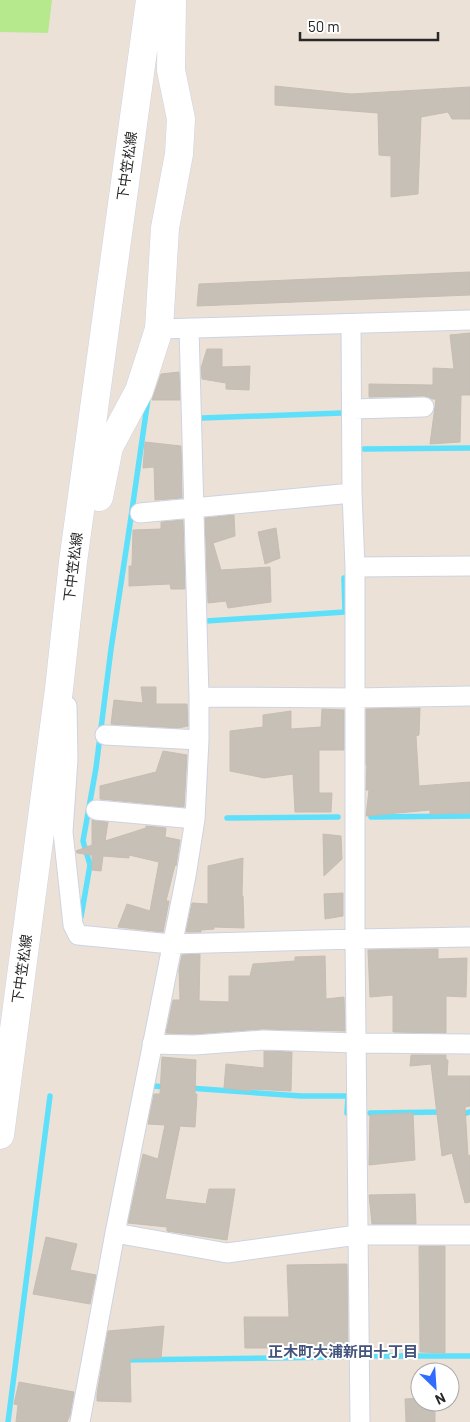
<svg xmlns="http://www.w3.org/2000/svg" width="470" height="1422" font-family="Barlow,'Noto Sans JP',sans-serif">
<rect width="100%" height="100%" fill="#ece1d7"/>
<path fill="#b6e98e" d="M 0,0 L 52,0 L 48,33 L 0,32 Z"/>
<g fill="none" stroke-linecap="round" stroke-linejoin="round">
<path stroke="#5fe0fa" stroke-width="5.5" d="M 202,418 L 342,413
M 364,449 L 470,448
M 206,621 L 345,612 L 344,578
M 371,817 L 470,816
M 227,818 L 338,817
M 81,917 L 90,865 L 83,841 L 96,768 L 111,649 L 130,524 L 148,399
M 152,1086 L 167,1087
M 189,1088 L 301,1096 L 348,1096 L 347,1113
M 370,1113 L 443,1112
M 460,1115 L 470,1112
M 376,1356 L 470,1356
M 124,1360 L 342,1357
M 8,1422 L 50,1096"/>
</g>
<path fill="#c6c0b7" stroke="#c7bdb1" d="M 275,86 L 351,94 L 470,87 L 470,119 L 452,119 L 448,112 L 421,117 L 418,194 L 391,197 L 391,156 L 379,155 L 378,113 L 275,105 Z
M 470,272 L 470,295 L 197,306 L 199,284 Z
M 470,333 L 470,395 L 461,395 L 460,442 L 430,444 L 436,399 L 432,399 L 429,397 L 424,396 L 369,397 L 369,384 L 433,385 L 433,368 L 454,369 L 450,335 Z
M 207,349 L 222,349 L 222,367 L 250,366 L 249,390 L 226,389 L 226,383 L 202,379 L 201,368 Z
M 179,372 L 180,400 L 152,400 L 161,374 Z
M 145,442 L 181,446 L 182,498 L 155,500 L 154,467 L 143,468 Z
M 234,515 L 235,536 L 213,543 L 221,570 L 270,567 L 271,602 L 228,608 L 226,601 L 208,603 L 205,518 Z
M 183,520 L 185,589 L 171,589 L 170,584 L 129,586 L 129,566 L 132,566 L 133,530 L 161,529 L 161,522 Z
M 276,528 L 280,558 L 265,564 L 258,532 Z
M 141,687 L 156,687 L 156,704 L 187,704 L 188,726 L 178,728 L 111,724 L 114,700 L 143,703 Z
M 420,708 L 419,735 L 416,736 L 419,786 L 470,782 L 470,813 L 430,814 L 430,810 L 366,816 L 369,790 L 366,790 L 367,765 L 366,765 L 366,709 Z
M 322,709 L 344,710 L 344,750 L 319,750 L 319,793 L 332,793 L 331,812 L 295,812 L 293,774 L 264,778 L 230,771 L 230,731 L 263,727 L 263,715 L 291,711 L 291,729 L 321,727 Z
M 163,751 L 187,755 L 184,807 L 100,799 L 100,786 L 156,772 Z
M 92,820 L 108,822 L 105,841 L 146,828 L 146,826 L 166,828 L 165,837 L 180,840 L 176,866 L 175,865 L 166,901 L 169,901 L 163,932 L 118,927 L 127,904 L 150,911 L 159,862 L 129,855 L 129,858 L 103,856 L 101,871 L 92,870 L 92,855 L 77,853 L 76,851 L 92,845 Z
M 323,834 L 341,836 L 342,859 L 324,876 Z
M 243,858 L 242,896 L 243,896 L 244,928 L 214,927 L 214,929 L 201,930 L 201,932 L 186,932 L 192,903 L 208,904 L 208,866 Z
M 343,893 L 343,916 L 325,919 L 324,894 Z
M 438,949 L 438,959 L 467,958 L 466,997 L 446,996 L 446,1033 L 393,1032 L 393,995 L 370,997 L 368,950 Z
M 200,954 L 199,1001 L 229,1002 L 229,976 L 250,976 L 253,964 L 295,961 L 295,957 L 325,956 L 326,999 L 344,997 L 345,1031 L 263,1029 L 194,1034 L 166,1033 L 173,1000 L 180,1000 L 179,970 L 182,955 Z
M 264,1051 L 292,1052 L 291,1091 L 251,1089 L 250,1091 L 224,1088 L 226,1064 L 264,1068 Z
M 411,1055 L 446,1055 L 446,1060 L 448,1060 L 447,1076 L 470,1076 L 470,1106 L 465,1107 L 468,1156 L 470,1155 L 470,1202 L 465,1203 L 452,1153 L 442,1156 L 431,1064 L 410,1066 Z
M 162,1057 L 196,1060 L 195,1094 L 197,1094 L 195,1127 L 180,1126 L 165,1199 L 206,1204 L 209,1189 L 235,1189 L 227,1240 L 167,1231 L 167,1227 L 128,1223 L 143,1154 L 158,1159 L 165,1125 L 148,1124 L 154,1094 L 160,1094 Z
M 413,1113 L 415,1160 L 369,1165 L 370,1115 Z
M 415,1194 L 416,1224 L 372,1224 L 369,1195 Z
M 46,1237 L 77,1244 L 70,1270 L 96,1275 L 90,1304 L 33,1294 Z
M 419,1246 L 445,1246 L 445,1353 L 420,1352 Z
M 347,1264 L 348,1355 L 312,1353 L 312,1348 L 245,1348 L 244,1317 L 289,1317 L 287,1265 Z
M 164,1326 L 161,1358 L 130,1359 L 131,1402 L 97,1401 L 97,1394 L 108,1331 Z
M 19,1382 L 74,1392 L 70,1415 L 67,1422 L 16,1422 L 18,1405 L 14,1404 Z
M 420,1398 L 420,1402 L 435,1402 L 435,1422 L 406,1422 L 405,1399 Z"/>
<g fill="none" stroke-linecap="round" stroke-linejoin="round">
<g stroke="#cdd3e3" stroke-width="21">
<path id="street" d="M 351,324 L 352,493 L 355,567 L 355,939 L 360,1422
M 159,329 L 470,320
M 352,409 L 424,407
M 140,513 L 352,493
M 355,567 L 470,566
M 199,697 L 354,698 L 470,696
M 67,706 L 68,759 L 63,832 L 73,925 L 78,935 L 171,944 L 355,939 L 470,937
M 105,735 L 199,740
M 96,810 L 195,819
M 152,1044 L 194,1045 L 263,1040 L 356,1043 L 470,1044
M 115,1233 L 227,1253 L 357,1235 L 470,1235
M 80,1422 L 115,1233 L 186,876 L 195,819 L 199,740 L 199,697 L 189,328"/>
</g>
<g stroke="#cdd3e3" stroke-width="29">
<path id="secondary" d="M 99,497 L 109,447 L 139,391 L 159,329 L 165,228 L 179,154 L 181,119 L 171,70 L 172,0
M 0,1135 L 59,689 L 73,562 L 150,0"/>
</g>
<use href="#street" stroke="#fff" stroke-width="19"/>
<use href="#secondary" stroke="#fff" stroke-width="28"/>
</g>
<g text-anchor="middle" stroke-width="4" stroke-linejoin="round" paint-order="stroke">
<g font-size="14" fill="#282828" stroke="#fff">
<text transform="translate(127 166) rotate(-82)" y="5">下中笠松線</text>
<text transform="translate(73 567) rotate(-83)" y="5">下中笠松線</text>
<text transform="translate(22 969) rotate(-82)" y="5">下中笠松線</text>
</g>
<g font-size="15" font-weight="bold" fill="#44547c" stroke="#fff">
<text x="343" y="1357">正木町大浦新田十丁目</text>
</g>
</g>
<g transform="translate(435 1387) rotate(155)"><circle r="24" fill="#ffffff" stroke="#a9a9a9"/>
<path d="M0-4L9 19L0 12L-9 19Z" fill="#326cff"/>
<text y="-8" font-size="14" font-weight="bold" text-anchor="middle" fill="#282828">N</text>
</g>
<path d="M300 32v8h138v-8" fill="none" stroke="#282828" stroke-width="2.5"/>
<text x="308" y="32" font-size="15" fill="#282828" stroke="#ffffff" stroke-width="4" paint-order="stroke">50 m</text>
</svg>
